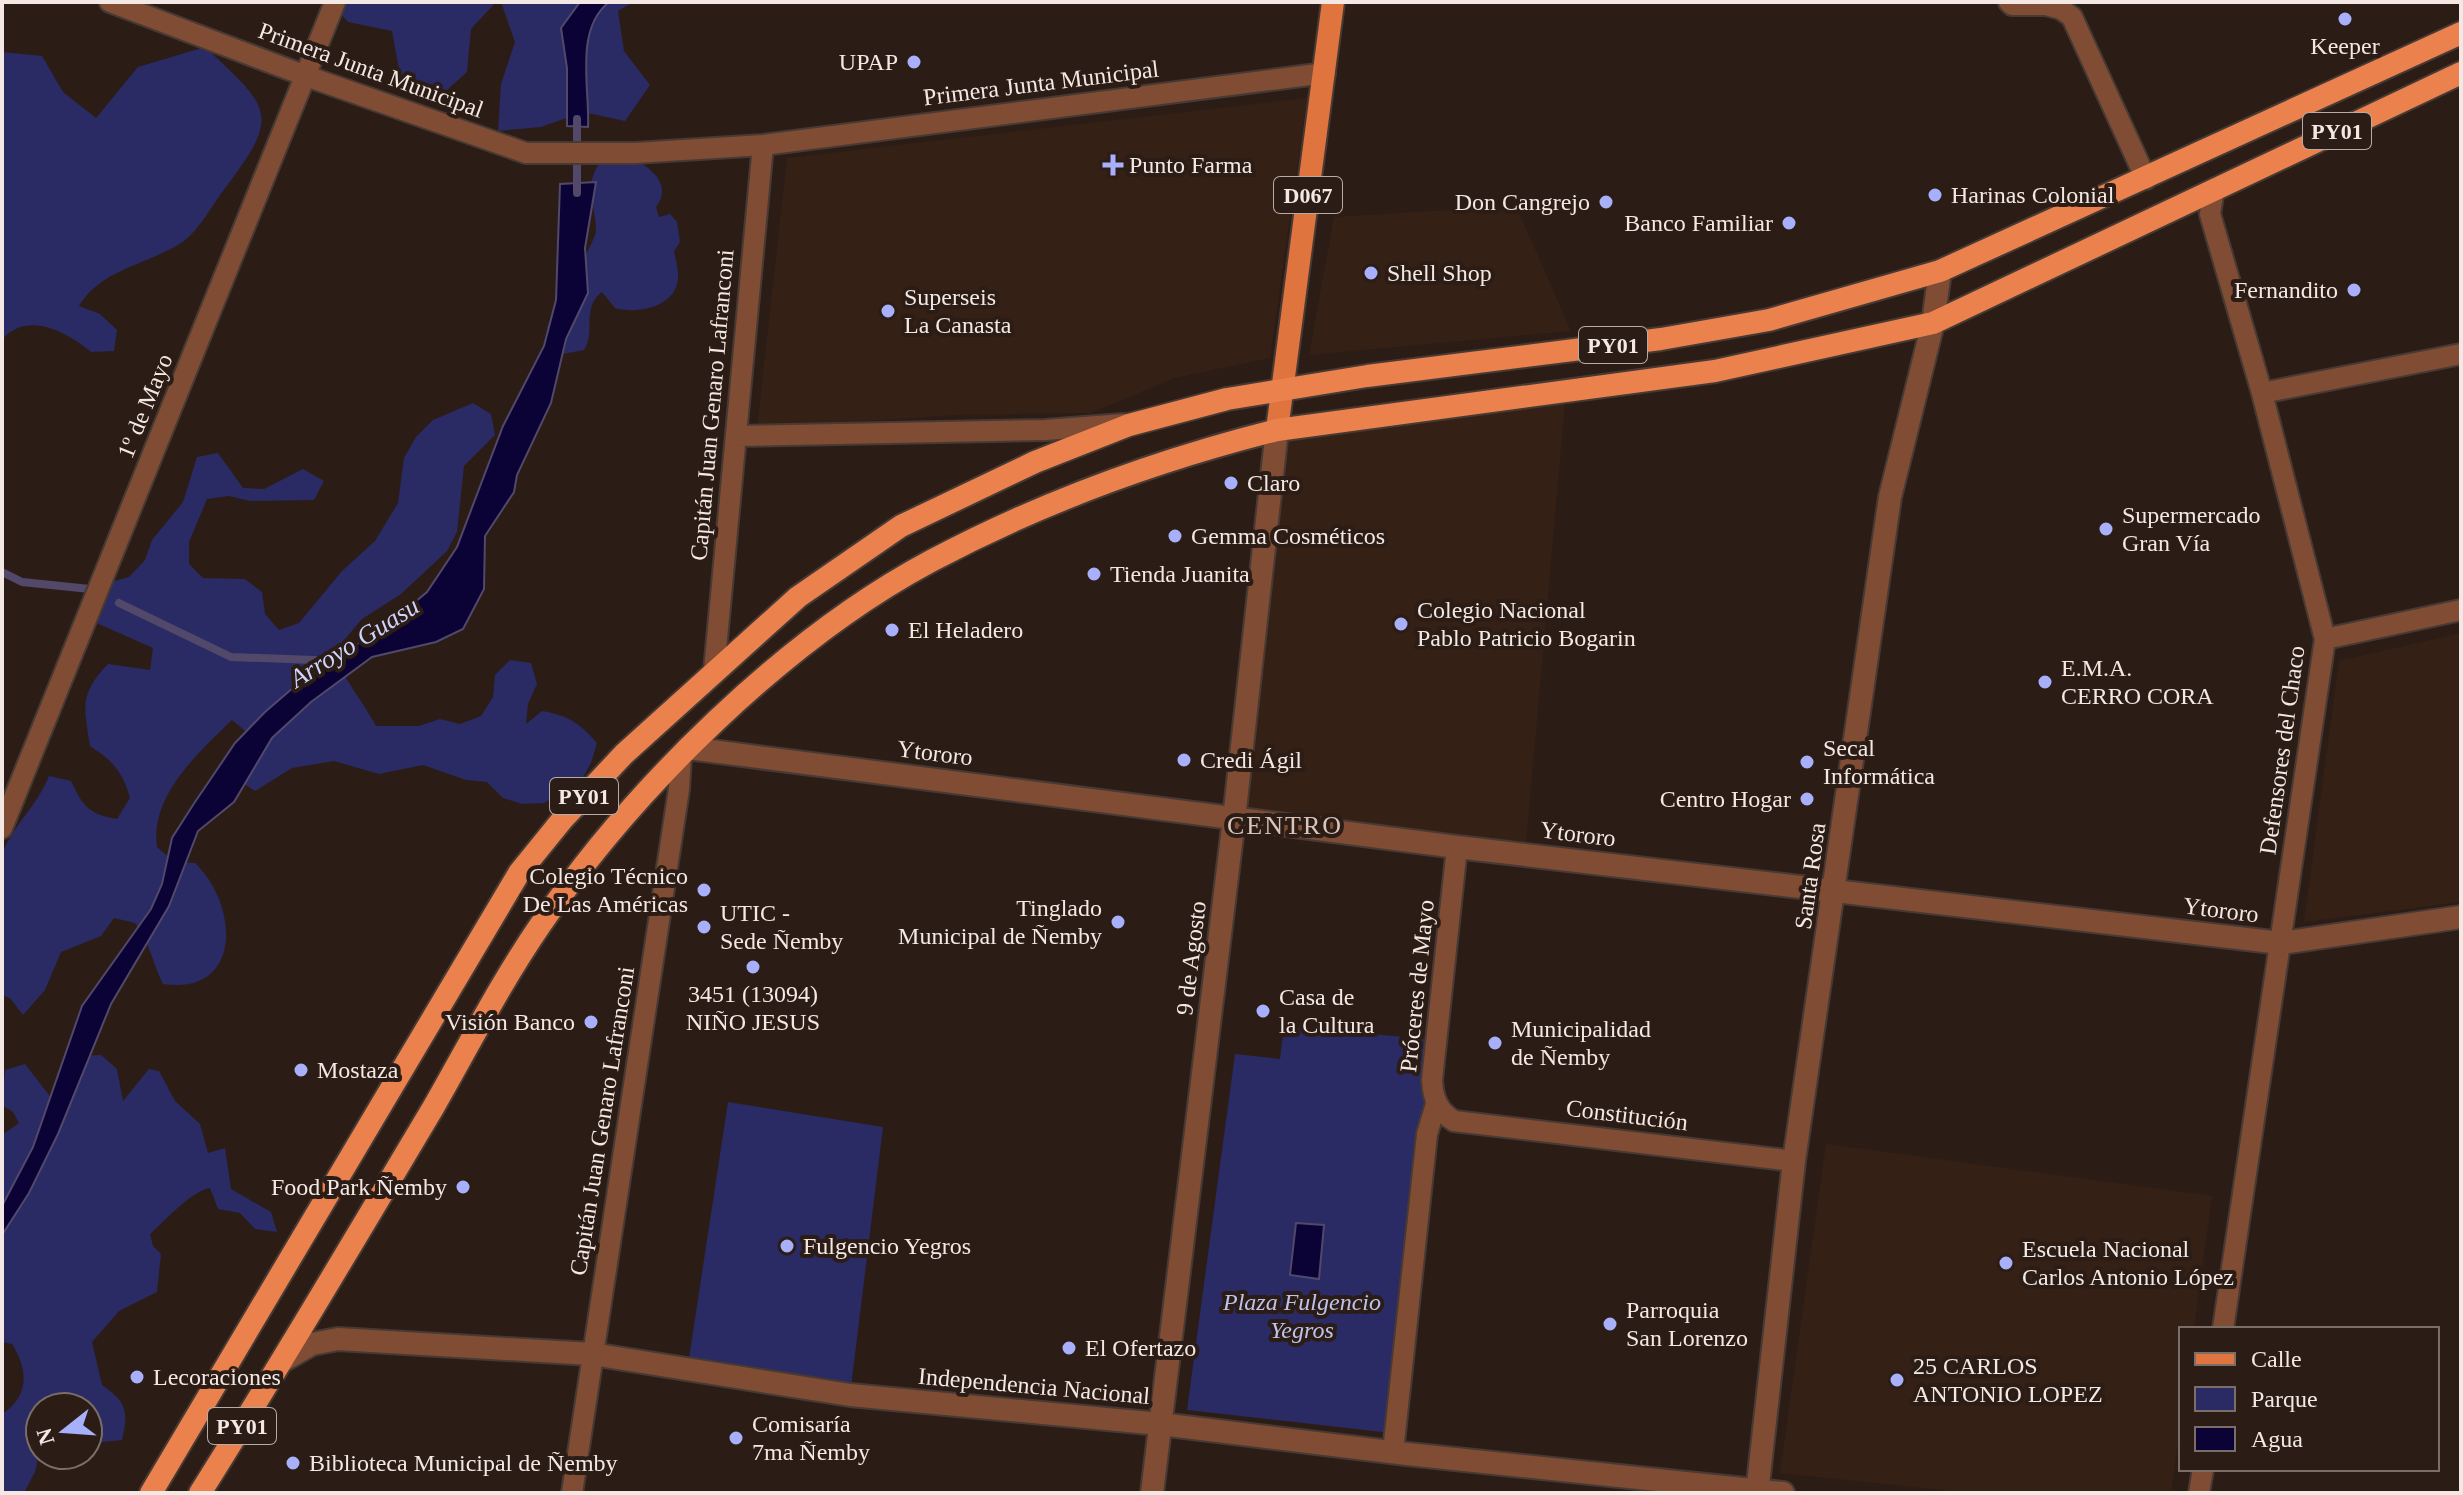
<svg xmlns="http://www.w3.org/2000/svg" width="2463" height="1495" font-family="'Times New Roman',serif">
<rect width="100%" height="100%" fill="#2b1d16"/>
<path fill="#352016" d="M 1307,98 L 1270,358 L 1174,378 L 1091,413 L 956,415 L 757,428 L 787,158 Z
M 1516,206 L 1571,331 L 1309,355 L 1334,217 Z
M 1566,392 L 1525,854 L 1234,819 L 1277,430 Z
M 2461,633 L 2461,902 L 2304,922 L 2339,661 Z
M 1826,1144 L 2212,1196 L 2194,1329 L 2181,1329 L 2181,1420 L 2171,1493 L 1973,1493 L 1780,1473 Z"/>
<path fill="#2a2a65" d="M 330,2 L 496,2 L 471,29 L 467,72 L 436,100 L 400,75 L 392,31 L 348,22 Z
M 501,2 L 633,2 L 618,11 L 624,51 L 650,85 L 625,121 L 583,112 L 541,127 L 498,131 L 501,84 L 515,42 Z
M 205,47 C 271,109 282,114 223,191 C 211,207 198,232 181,243 C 147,265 101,269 79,306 L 100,314 L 117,330 L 114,351 L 91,352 C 67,332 26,310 2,340 L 2,52 L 42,56 L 63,92 L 96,118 L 138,67 Z
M 631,158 C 651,167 673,185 656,207 L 659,217 L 670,214 L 677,222 L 680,242 L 674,251 C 676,262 680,273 677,284 C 671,308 635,314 615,308 L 602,292 C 581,307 596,332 584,350 L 563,354 L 553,349 L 547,327 C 555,311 596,240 596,231 C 596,206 583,187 599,164 Z
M 473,403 L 491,414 L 495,435 L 464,466 L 457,532 L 447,551 L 401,594 L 362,619 L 334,652 C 341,676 363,701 376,726 L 419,726 L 440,719 L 460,724 L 481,716 L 493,697 L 495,675 L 510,660 L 531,663 L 537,684 L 528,704 L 526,724 L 542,711 C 567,715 580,723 597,743 L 591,763 L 580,783 L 544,803 L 522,804 L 503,798 L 487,782 L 466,780 L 423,765 L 379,774 L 334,761 L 292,768 L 255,791 L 235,778 L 250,735 L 232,720 C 197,754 150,796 157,847 L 174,862 L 195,863 C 239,905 243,996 163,984 C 152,962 150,942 135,923 L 114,918 L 101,936 L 61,952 L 45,990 L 23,1015 L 10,998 L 2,995 L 2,854 C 14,824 37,806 49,776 L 71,781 C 83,806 88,814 117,819 L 130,798 C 123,772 112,760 90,746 C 84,708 79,694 108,664 L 150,670 L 153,648 L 92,621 L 107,583 L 129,577 L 145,560 L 152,540 L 183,502 L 197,457 L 218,453 L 243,488 L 264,489 L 303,469 L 324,481 L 314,500 L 250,501 L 229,496 L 207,499 L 189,542 L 189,564 L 203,578 L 245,579 L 262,592 L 265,614 L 279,630 L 299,623 L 342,571 L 375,541 L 398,503 L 404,458 L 416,437 L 433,420 Z
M 1284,1026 L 1437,1040 L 1391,1433 L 1187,1410 L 1235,1054 L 1280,1059 Z
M 101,1055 L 117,1069 L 123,1101 L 149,1069 L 159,1071 L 175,1101 L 200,1124 L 208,1153 L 225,1148 L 231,1189 L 271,1212 L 277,1232 L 255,1229 L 240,1213 L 218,1209 L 210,1188 C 191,1191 166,1220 150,1234 L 153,1246 L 161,1254 L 157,1292 L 119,1311 L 92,1342 L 102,1385 C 126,1402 129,1410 122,1440 L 102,1442 L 88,1435 L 88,1407 L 40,1407 L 40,1449 L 35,1472 L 24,1493 L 2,1493 L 2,1414 C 30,1396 28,1369 12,1344 L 2,1342 L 2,1135 L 19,1123 L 13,1112 L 2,1105 L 5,1070 L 25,1064 L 52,1099 L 79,1056 Z
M 728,1102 L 883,1127 L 850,1395 L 688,1365 Z"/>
<path fill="#0b0336" stroke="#51486a" stroke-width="2" d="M 580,2 L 609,2 C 574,30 590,88 588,127 L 567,126 L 567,68 L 561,28 Z
M 596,182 L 585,248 L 588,293 L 566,339 L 551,403 L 517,475 L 514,492 L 485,536 L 484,589 L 463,629 L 436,642 L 372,657 L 311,702 L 272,738 L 234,802 L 198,831 L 169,906 L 111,1004 L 58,1134 L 29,1193 L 2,1235 L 2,1206 L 33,1147 L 82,1006 L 151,909 L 162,884 L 172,838 L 193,805 L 235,743 L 265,712 L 294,687 L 397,617 L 427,592 L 457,547 L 503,426 L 544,346 L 556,300 L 560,184 Z
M 1296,1223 L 1324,1225 L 1319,1279 L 1290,1275 Z"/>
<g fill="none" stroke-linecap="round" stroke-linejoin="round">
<path stroke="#51486a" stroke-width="8" d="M 577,119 L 577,193
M 2,572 L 22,582 L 90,589
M 119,603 L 231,657 L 342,661"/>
<g stroke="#473933" stroke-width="24">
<path id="minor" d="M 110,2 L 306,76 L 526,153 L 635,153 L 763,145 L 1325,73
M 2009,2 L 2012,5 L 2046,5 L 2061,9 L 2072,17 L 2146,179
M 2214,189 L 2210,214 L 2262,393 L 2325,639 L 2223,1329
M 2262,393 L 2461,354
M 736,436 L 1045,430 L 1124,424
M 2325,639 L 2461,610
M 714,671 L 763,145
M 2,828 L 335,2
M 1457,847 L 1432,1080 C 1433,1099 1438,1111 1454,1121 L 1794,1161
M 1393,1452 L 1427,1134 L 1436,1104
M 572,1493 L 679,789 L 681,756
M 2199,1493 L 2203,1469"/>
</g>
<g stroke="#473933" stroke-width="26">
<path id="tertiary" d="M 688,748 L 1457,847 L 2281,943 L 2461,917
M 284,1360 L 312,1344 L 338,1339 L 592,1354 L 850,1395 L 1160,1424 L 1407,1454 L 1783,1493
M 1152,1493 L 1234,819 L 1277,430
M 1757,1493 L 1794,1161 L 1890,497 L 1933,323 L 1940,271"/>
</g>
<g stroke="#473933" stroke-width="26">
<path id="primary" d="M 1277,430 L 1333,2"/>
</g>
<g stroke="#473933" stroke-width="26">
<path id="trunk" d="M 151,1493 L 519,873 L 562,820 L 624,754 L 798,597 L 901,526 L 1035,462 L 1129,425 L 1227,399 L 1367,376 L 1661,339 L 1769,320 L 1940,271 L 2461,33
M 200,1493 C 280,1366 356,1237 433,1108 C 468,1047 501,982 541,924 C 634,788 785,639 931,561 C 1040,503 1158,460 1277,430 L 1715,371 L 1933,323 L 2461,73"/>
</g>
<use href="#minor" stroke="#804c34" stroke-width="20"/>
<use href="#tertiary" stroke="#804c34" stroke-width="22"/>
<use href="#primary" stroke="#e0743e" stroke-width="22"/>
<use href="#trunk" stroke="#eb824e" stroke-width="22"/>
</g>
<g fill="#a8b0fc" stroke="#2b1d16" stroke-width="3">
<circle cx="2345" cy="19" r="8"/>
<circle cx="914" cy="62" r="8"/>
<path d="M1109 153h8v8h8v8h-8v8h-8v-8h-8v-8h8z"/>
<circle cx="1935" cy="195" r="8"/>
<circle cx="1606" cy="202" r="8"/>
<circle cx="1789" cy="223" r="8"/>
<circle cx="1371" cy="273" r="8"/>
<circle cx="2354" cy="290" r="8"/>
<circle cx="888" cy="311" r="8"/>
<circle cx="1231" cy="483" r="8"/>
<circle cx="2106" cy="529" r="8"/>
<circle cx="1175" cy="536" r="8"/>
<circle cx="1094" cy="574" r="8"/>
<circle cx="1401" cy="624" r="8"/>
<circle cx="892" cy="630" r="8"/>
<circle cx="2045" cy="682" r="8"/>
<circle cx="1184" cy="760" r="8"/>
<circle cx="1807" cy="762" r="8"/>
<circle cx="1807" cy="799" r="8"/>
<circle cx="704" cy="890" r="8"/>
<circle cx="1118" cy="922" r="8"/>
<circle cx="704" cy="927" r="8"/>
<circle cx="753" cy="967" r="8"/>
<circle cx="1263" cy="1011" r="8"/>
<circle cx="591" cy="1022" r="8"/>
<circle cx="1495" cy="1043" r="8"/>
<circle cx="301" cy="1070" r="8"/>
<circle cx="463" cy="1187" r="8"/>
<circle cx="787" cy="1246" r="8"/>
<circle cx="2006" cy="1263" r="8"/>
<circle cx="1610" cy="1324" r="8"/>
<circle cx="1069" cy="1348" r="8"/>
<circle cx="137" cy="1377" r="8"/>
<circle cx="1897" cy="1380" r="8"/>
<circle cx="736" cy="1438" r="8"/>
<circle cx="293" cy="1463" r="8"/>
</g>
<g text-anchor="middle" stroke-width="8" stroke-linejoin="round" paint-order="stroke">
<g fill="#2b1d16" stroke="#b7aba6" stroke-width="2">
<rect x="2303" y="113" width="68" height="36" rx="6"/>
<rect x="1274" y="177" width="68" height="36" rx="6"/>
<rect x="1579" y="327" width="68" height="36" rx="6"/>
<rect x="550" y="778" width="68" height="36" rx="6"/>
<rect x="208" y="1408" width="68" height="36" rx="6"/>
</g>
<g font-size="22" font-weight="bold" fill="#f3e8e3">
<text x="2337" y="139">PY01</text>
<text x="1308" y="203">D067</text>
<text x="1613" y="353">PY01</text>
<text x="584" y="804">PY01</text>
<text x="242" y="1434">PY01</text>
</g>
<g font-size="24" fill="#f3e8e3" stroke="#2b1d16" text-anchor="start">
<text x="2345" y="54" text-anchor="middle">Keeper</text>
<text x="898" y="70" text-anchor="end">UPAP</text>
<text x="1129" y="173">Punto Farma</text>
<text x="1951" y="203">Harinas Colonial</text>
<text x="1590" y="210" text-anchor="end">Don Cangrejo</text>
<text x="1773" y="231" text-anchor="end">Banco Familiar</text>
<text x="1387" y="281">Shell Shop</text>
<text x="2338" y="298" text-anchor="end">Fernandito</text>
<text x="904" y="305">Superseis<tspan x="904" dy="28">La Canasta</tspan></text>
<text x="1247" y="491">Claro</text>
<text x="2122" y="523">Supermercado<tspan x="2122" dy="28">Gran Vía</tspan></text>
<text x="1191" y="544">Gemma Cosméticos</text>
<text x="1110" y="582">Tienda Juanita</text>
<text x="1417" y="618">Colegio Nacional<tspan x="1417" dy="28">Pablo Patricio Bogarin</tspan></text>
<text x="908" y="638">El Heladero</text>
<text x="2061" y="676">E.M.A.<tspan x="2061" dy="28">CERRO CORA</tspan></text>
<text x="1823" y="756">Secal<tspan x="1823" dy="28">Informática</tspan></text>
<text x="1200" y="768">Credi Ágil</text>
<text x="1791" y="807" text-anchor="end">Centro Hogar</text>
<text x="688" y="884" text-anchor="end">Colegio Técnico<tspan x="688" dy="28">De Las Américas</tspan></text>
<text x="1102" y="916" text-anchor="end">Tinglado<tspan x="1102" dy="28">Municipal de Ñemby</tspan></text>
<text x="720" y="921">UTIC -<tspan x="720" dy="28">Sede Ñemby</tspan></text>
<text x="753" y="1002" text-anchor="middle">3451 (13094)<tspan x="753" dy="28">NIÑO JESUS</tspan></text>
<text x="1279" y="1005">Casa de<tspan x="1279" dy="28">la Cultura</tspan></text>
<text x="575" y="1030" text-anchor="end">Visión Banco</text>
<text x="1511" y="1037">Municipalidad<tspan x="1511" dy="28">de Ñemby</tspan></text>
<text x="317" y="1078">Mostaza</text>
<text x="447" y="1195" text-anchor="end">Food Park Ñemby</text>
<text x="803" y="1254">Fulgencio Yegros</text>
<text x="2022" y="1257">Escuela Nacional<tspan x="2022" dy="28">Carlos Antonio López</tspan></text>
<text x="1626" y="1318">Parroquia<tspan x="1626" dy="28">San Lorenzo</tspan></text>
<text x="1085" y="1356">El Ofertazo</text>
<text x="1913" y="1374">25 CARLOS<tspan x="1913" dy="28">ANTONIO LOPEZ</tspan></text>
<text x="153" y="1385">Lecoraciones</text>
<text x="752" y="1432">Comisaría<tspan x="752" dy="28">7ma Ñemby</tspan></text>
<text x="309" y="1471">Biblioteca Municipal de Ñemby</text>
</g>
<g font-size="24" fill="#f3e8e3" stroke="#2b1d16">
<text transform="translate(371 70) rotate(20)" y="8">Primera Junta Municipal</text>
<text transform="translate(1041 83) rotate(-7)" y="8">Primera Junta Municipal</text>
<text transform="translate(712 405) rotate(-85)" y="8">Capitán Juan Genaro Lafranconi</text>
<text transform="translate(145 406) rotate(-68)" y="8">1º de Mayo</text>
<text transform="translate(2282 750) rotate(-82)" y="8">Defensores del Chaco</text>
<text transform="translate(935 753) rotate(7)" y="8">Ytororo</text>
<text transform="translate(1578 834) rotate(7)" y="8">Ytororo</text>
<text transform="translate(1810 876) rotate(-82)" y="8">Santa Rosa</text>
<text transform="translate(2221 910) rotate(7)" y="8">Ytororo</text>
<text transform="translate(1191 958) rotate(-83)" y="8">9 de Agosto</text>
<text transform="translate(1417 986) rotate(-84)" y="8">Próceres de Mayo</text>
<text transform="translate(1627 1115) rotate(7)" y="8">Constitución</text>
<text transform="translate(602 1121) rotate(-81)" y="8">Capitán Juan Genaro Lafranconi</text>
<text transform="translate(1034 1386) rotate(5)" y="8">Independencia Nacional</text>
</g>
<g font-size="24" font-style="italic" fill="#bec3ed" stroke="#2b1d16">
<text x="1302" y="1310">Plaza Fulgencio<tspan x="1302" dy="28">Yegros</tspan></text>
</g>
<g font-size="26" font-style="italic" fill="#ced4fe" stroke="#2b1d16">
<text transform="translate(354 642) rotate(-32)" y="9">Arroyo Guasu</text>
</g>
<g font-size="26" letter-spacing="2" fill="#d9c4bb" stroke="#2b1d16">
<text x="1285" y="834">CENTRO</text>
</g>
</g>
<rect width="2463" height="1495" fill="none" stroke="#f3e8e3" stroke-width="8"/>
<rect x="2179" y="1327" width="260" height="144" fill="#2b1d16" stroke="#7b6e68" stroke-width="2"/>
<rect x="2195" y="1353" width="40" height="12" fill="#e0743e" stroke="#7b6e68" stroke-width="2"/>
<text x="2251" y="1367" font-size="24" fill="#f3e8e3">Calle</text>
<rect x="2195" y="1387" width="40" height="24" fill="#2a2a65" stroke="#7b6e68" stroke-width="2"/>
<text x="2251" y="1407" font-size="24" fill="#f3e8e3">Parque</text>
<rect x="2195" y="1427" width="40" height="24" fill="#0b0336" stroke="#7b6e68" stroke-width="2"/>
<text x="2251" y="1447" font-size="24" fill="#f3e8e3">Agua</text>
<g transform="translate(64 1431) rotate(253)"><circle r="38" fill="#2b1d16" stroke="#7b6e68" stroke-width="2"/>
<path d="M0-6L14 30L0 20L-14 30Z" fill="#a8b0fc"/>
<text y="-12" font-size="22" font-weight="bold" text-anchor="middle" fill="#f3e8e3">N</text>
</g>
</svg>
